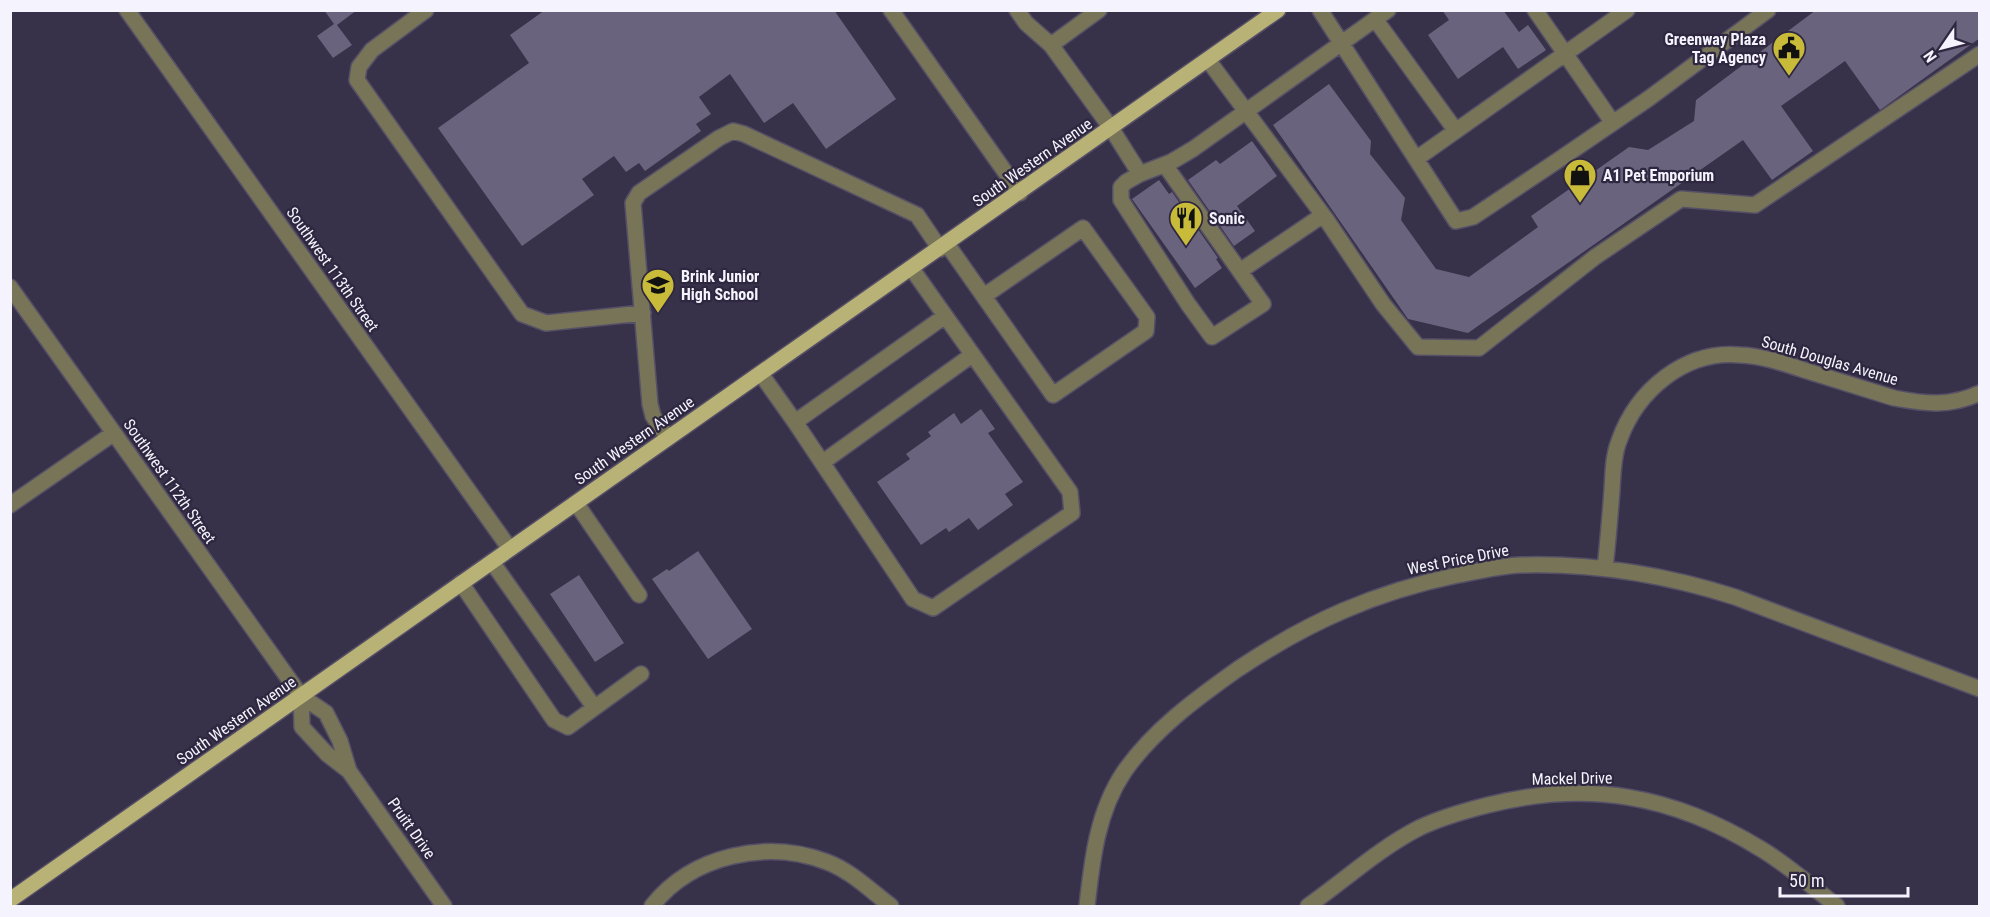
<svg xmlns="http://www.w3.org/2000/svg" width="1990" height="917" font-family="'Roboto Condensed',sans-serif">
<rect width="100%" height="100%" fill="#38314a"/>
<path fill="#6a637e" d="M 324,10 L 357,10 L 337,25 L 352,45 L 333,58 L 317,36 L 334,24 Z
M 545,10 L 834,10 L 896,99 L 826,149 L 793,103 L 764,123 L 730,74 L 699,97 L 711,114 L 696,124 L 701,131 L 645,171 L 639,163 L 626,172 L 614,156 L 582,179 L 594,195 L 522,246 L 438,128 L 529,63 L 510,35 Z
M 1442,10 L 1503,10 L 1519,32 L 1528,25 L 1546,50 L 1518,69 L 1503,47 L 1458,79 L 1428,35 L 1449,20 Z
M 1816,10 L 1980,10 L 1980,38 L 1880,110 L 1845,61 L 1781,106 L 1813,151 L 1772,180 L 1743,140 L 1468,333 L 1408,319 L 1273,125 L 1329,84 L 1371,141 L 1370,154 L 1405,198 L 1401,220 L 1436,269 L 1469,277 L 1538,227 L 1531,216 L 1629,147 L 1648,150 L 1694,121 L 1696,100 Z
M 1252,141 L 1277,176 L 1237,206 L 1255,231 L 1234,246 L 1188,180 L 1216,160 L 1220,164 Z
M 1159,180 L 1169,194 L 1172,192 L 1218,258 L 1216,259 L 1222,268 L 1195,288 L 1132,199 Z
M 981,409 L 995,429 L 988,433 L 1023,482 L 1005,494 L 1013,505 L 978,530 L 969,518 L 949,532 L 946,528 L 921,545 L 877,482 L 910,459 L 906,454 L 931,436 L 928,432 L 954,413 L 961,424 Z
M 698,551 L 752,629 L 708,659 L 652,579 L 667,569 L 669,571 Z
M 579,575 L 624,643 L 595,662 L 550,594 Z"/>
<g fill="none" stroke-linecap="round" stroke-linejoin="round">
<g stroke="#565067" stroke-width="18">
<path id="minor" d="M 127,10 L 510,549
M 426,10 L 372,50 L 359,67 L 357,80 L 522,314 L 546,323 L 643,313
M 891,10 L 1020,193
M 1017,10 L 1026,23 L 1051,45 L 1099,10
M 1320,10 L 1456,221 L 1473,217 L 1557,161 L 1648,99 L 1768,10
M 1535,10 L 1613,123
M 1375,19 L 1456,131
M 1051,45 L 1111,128 L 1140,174 L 1171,162 L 1193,149 L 1388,10
M 1208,60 L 1326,219 L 1383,304 L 1418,347 L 1479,348 L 1595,257 L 1681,199 L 1755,205 L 1980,54
M 1416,159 L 1627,10
M 1140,174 L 1126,182 L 1121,187 L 1121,200 L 1188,304 L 1212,337 L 1263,304 L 1165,165
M 947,244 L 1053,395 L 1146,331 L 1147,317 L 1083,228 L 984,296
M 912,269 L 1070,492 L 1072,513 L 933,608 L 913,599 L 795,422 L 945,316
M 1240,271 L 1323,215
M 10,287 L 301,696 L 326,713 L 340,741 L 349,771
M 761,374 L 795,422
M 668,438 L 653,416 L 650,404 L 633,203 L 639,193 L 719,138 L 733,131 L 744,134 L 917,215 L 940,249
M 823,462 L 972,355
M 576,503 L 639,595
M 10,505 L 114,433
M 492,562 L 594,707
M 1605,568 C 1608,542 1610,516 1612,490 C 1613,474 1613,456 1619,441 C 1637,390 1685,350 1740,355 C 1763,356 1786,364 1807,371 C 1836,380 1865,389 1894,398 C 1926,404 1949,407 1980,393
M 461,583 L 554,720 L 568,727 L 641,674
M 301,696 L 302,727 L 327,754 L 349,771 L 444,906
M 652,906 C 692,855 767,839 827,862 C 851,871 871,891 891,906
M 1087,906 C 1092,861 1097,812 1124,772 C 1153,730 1197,698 1238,669 C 1308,622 1375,592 1458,575 C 1478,571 1500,566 1521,565 C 1594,563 1666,575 1735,597 L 1980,689
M 1308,906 C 1345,880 1378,849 1419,828 C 1440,818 1464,811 1488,805 C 1588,780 1673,795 1761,849 C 1788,865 1812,887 1837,906"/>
</g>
<g stroke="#565067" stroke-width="18">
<path id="major" d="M 10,900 L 1278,10"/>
</g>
<use href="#minor" stroke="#777458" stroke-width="15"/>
<use href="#major" stroke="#b8b276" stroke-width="15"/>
</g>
<defs>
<g id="civic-pin" transform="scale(1.725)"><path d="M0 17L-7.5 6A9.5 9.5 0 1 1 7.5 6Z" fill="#c9bb3a" stroke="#2e273f"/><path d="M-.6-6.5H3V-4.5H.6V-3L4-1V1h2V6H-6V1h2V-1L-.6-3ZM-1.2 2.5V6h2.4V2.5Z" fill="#111"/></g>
<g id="shop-pin" transform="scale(1.725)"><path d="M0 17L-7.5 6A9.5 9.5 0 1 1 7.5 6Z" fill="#c9bb3a" stroke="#2e273f"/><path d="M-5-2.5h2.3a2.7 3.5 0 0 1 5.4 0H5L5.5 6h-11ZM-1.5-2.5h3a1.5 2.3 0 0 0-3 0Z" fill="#111"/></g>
<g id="restaurant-pin" transform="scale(1.725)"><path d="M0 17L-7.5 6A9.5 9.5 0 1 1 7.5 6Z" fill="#c9bb3a" stroke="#2e273f"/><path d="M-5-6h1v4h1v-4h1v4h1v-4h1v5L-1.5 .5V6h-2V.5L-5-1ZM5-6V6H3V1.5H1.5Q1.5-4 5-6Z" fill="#111"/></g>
<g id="school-pin" transform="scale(1.725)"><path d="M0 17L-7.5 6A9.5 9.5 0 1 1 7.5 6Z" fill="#c9bb3a" stroke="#2e273f"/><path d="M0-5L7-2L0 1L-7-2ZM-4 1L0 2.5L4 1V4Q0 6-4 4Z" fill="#111"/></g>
</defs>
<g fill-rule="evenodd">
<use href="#civic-pin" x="1789" y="48"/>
<use href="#shop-pin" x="1580" y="175"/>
<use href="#restaurant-pin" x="1186" y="218"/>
<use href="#school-pin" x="658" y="285"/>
</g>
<g text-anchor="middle" stroke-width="4.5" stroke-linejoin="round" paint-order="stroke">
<g font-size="16" font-weight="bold" fill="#f5f3fd" stroke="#2e273f" text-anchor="start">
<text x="1766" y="45" text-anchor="end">Greenway Plaza<tspan x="1766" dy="18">Tag Agency</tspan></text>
<text x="1603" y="181">A1 Pet Emporium</text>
<text x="1209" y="224">Sonic</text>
<text x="681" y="282">Brink Junior<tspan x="681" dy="18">High School</tspan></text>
</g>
<g font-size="16" fill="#f5f3fd" stroke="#2e273f">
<text transform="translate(1032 162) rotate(-35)" y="6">South Western Avenue</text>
<text transform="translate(333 269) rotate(55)" y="6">Southwest 113th Street</text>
<text transform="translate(1830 360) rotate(16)" y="6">South Douglas Avenue</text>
<text transform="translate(634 440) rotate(-35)" y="6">South Western Avenue</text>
<text transform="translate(170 481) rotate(55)" y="6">Southwest 112th Street</text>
<text transform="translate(1458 559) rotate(-11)" y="6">West Price Drive</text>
<text transform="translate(236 720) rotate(-35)" y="6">South Western Avenue</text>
<text transform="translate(1572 778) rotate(-1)" y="6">Mackel Drive</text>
<text transform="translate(412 828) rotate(55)" y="6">Pruitt Drive</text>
</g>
</g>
<rect width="1990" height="917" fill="none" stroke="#f5f3fd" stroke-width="24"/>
<g transform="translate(1942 48) rotate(235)" stroke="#2e273f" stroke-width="4.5" paint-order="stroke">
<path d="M0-4.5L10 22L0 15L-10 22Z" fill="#f5f3fd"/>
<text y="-9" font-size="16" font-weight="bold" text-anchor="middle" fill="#f5f3fd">N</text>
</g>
<path d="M1780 887v9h128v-9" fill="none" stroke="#f5f3fd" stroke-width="3"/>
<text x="1789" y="887" font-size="18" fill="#f5f3fd" stroke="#2e273f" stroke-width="4.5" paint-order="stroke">50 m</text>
</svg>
